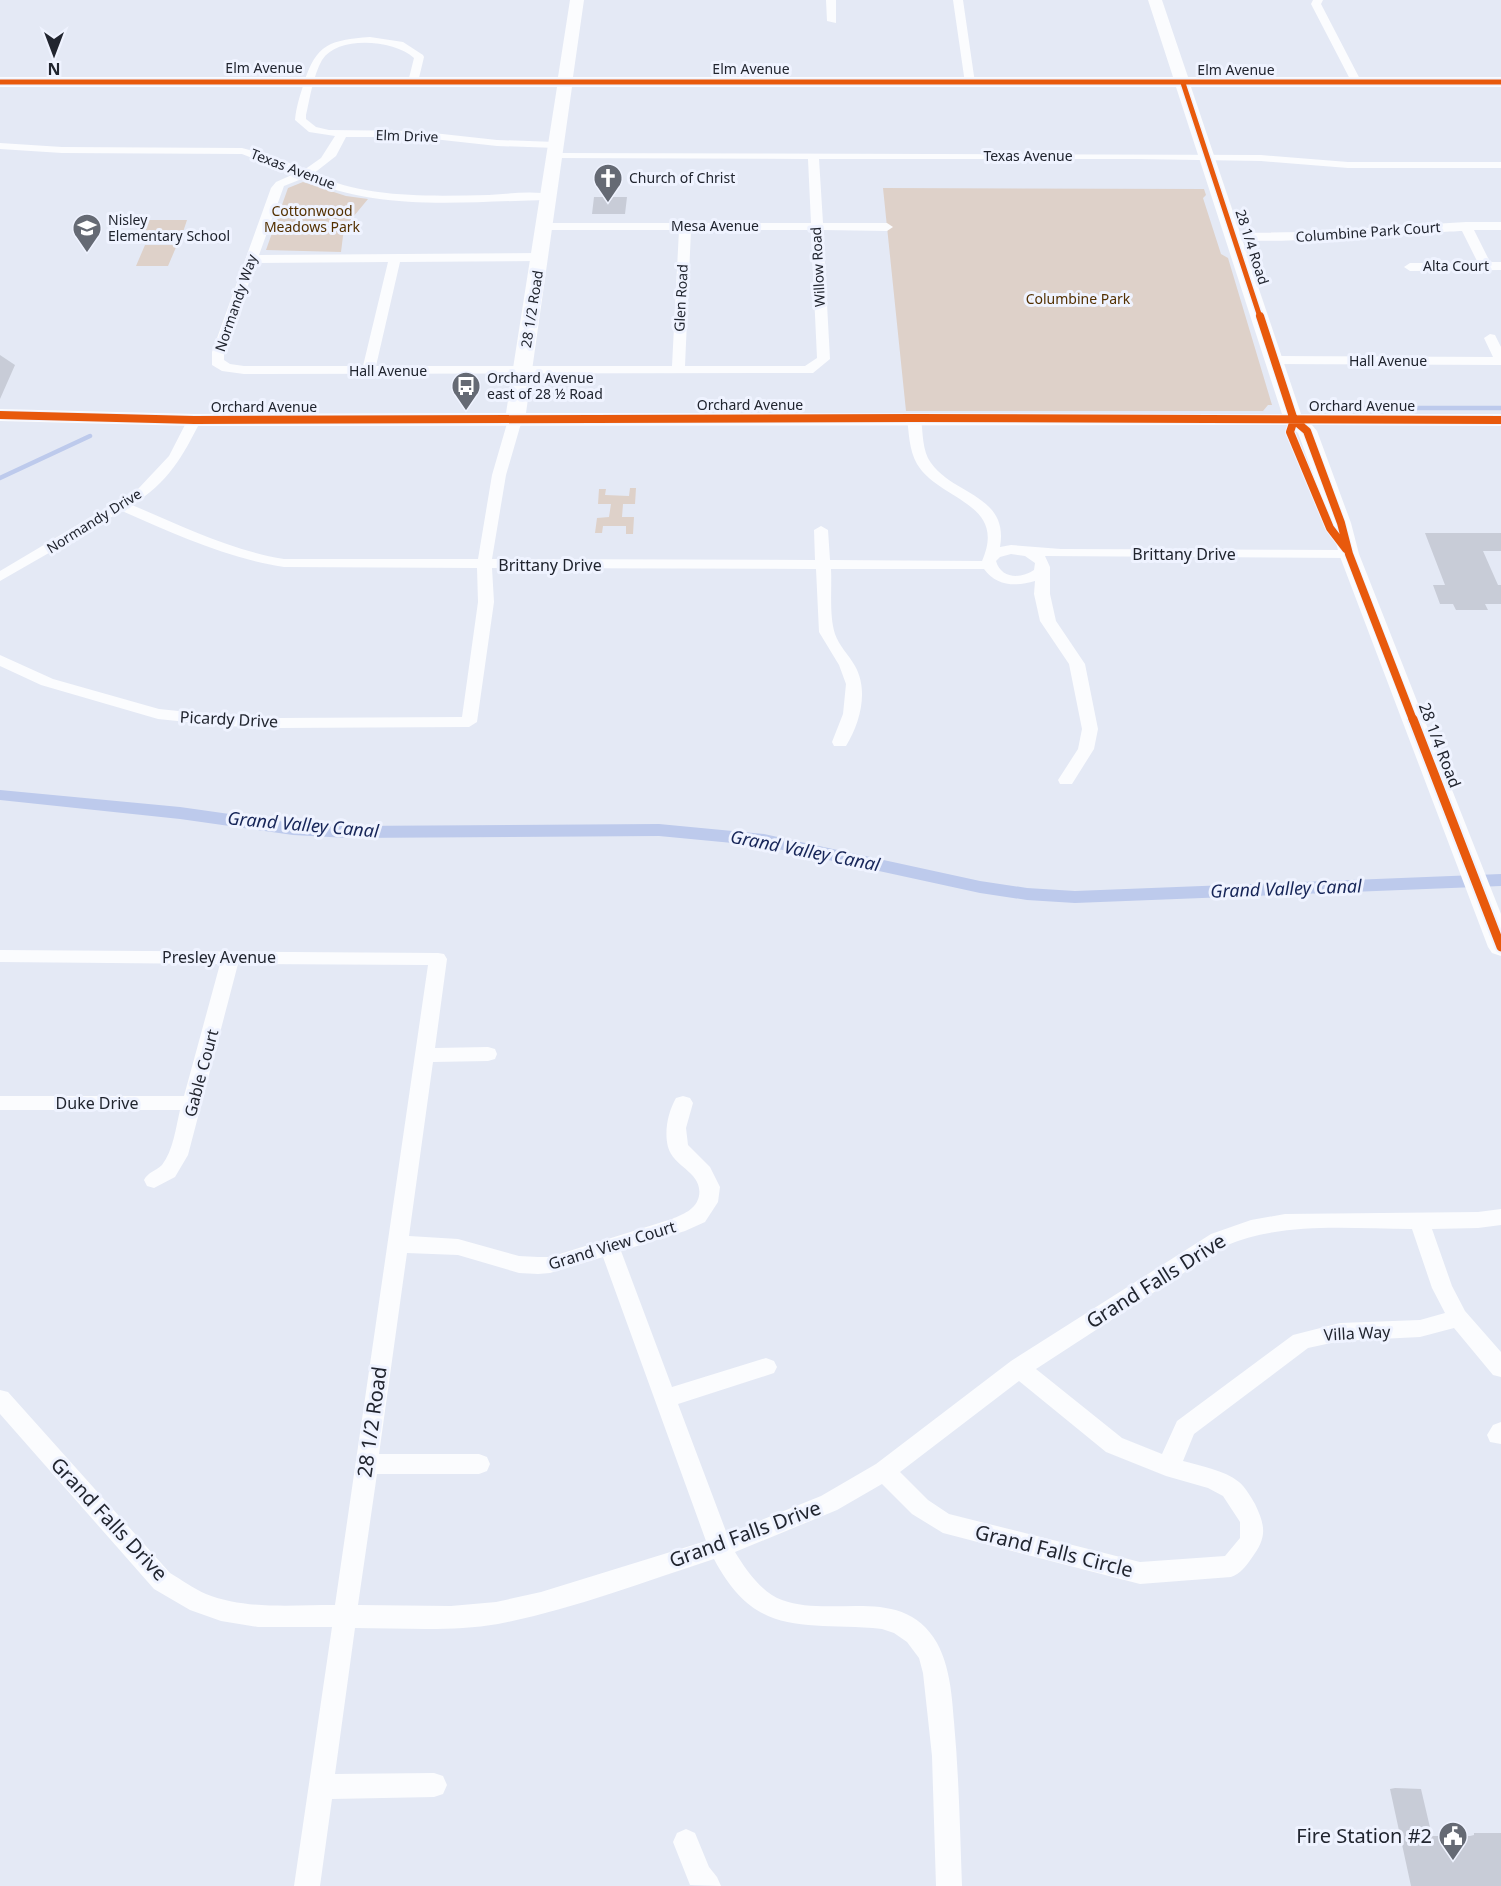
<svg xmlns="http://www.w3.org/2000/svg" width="1501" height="1886" font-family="'Noto Sans',sans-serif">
<rect width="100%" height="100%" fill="#e4e9f5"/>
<path fill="#ded1c9" d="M 303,182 L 346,196 L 368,199 L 344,228 L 341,252 L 266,250 L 288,188 Z
M 883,188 L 1204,189 L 1206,195 L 1203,198 L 1221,254 L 1228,258 L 1272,405 L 1268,405 L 1263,411 L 906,411 Z
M 144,220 L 187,220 L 182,235 L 138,235 Z
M 145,245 L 177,245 L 168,266 L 136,266 Z
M 630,488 L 636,488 L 635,504 L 623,504 L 622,517 L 634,517 L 633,534 L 626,534 L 626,526 L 603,526 L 602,533 L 595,533 L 597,518 L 609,517 L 611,504 L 598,504 L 599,489 L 606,489 L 605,495 L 629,496 Z"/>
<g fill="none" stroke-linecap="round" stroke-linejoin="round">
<path stroke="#bdcaec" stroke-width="4.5" d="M 1313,408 L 1501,408
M 0,478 L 90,436"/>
<path fill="#bdcaec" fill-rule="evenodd" d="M 0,790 L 180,807 L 293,823 L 348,826 L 659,824 L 764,834 L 980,881 L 1027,888 L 1075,891 L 1501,874 L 1501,886 L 1075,903 L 1027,900 L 980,893 L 764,846 L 659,836 L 348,838 L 293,835 L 180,819 L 0,800 Z"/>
</g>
<path fill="#c8ccd7" d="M 594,197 L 627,197 L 625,214 L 592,214 Z
M 0,355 L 15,365 L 0,399 Z
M 1425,533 L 1501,533 L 1501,551 L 1483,551 L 1498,585 L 1501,585 L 1501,604 L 1485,604 L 1488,610 L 1456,610 L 1453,604 L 1440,604 L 1433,585 L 1445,585 Z
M 1395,1788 L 1421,1789 L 1432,1836 L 1470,1836 L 1474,1835 L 1474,1833 L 1501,1833 L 1501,1886 L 1411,1886 L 1390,1789 Z"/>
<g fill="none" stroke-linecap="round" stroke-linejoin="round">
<path fill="#fbfcfe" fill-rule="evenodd" d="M 826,0 L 836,0 L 836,23 L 827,21 Z
M 953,0 L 963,0 L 975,83 L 970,86 L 965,83 Z
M 1313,0 L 1323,0 L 1321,4 L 1362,83 L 1361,85 L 1357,86 L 1352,83 L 1311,4 Z
M 370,37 L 403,42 L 423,55 L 424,57 L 418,82 L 413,85 L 408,82 L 414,58 C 394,40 338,35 322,60 C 313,76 310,98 306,115 L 306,119 L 316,127 L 329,130 L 415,131 L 497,140 L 556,142 L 562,145 L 556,148 L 497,146 L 415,137 L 346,137 L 336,156 L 313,174 C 368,199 430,196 489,195 C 509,194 533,190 553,195 L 555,197 L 549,200 C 468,201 380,213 304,178 L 284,186 L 259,255 L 540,253 L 546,257 L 540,261 L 400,262 L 376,366 L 672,366 L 679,230 L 544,230 L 538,226 L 540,223 L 811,223 L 808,159 L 551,158 L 549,156 L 555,153 L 1261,155 L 1348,162 L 1501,162 L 1501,168 L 1348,168 L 1261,161 L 1137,159 L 819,159 L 823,223 L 887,223 L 893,227 L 887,231 L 823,230 L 830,359 L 813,373 L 244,374 L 222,371 L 212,365 L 212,352 L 271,188 L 276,182 L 294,174 L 242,154 L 62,153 L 0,149 L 0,143 L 62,147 L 242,148 L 276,157 L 304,170 L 321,158 L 335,136 L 309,132 L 295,120 C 296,108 300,95 304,83 C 316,44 330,40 370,37 ZM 691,230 L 811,230 L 817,358 L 805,366 L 685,366 ZM 388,262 L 363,366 L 244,366 L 230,364 L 224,360 L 224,352 L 256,263 Z
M 1466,222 L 1501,222 L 1501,230 L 1474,230 L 1490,262 L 1501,262 L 1501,270 L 1410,271 L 1404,267 L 1410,263 L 1478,263 L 1462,231 C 1432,232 1241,248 1228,237 L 1234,233 L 1301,232 Z
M 1490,334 L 1495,335 L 1501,347 L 1501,365 L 1275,364 L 1268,360 L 1275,356 L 1493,357 L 1484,338 Z
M 914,414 L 921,418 C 923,432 922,451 931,463 C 955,496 1009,495 1000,547 L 1011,545 L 1061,549 L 1349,550 L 1356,554 L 1349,558 L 1045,556 L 1050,567 L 1050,594 L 1056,621 L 1085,664 L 1098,729 L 1094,749 L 1072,784 L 1060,784 L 1058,780 L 1078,749 L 1082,729 L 1069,664 L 1040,621 L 1034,594 L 1035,581 C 1016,587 996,586 984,569 L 831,569 C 832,589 829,615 835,634 C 839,646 849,655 855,666 C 869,691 860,723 846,746 L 834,746 L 832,742 L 843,714 L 846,684 L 839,665 L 819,632 L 816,569 L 492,568 L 494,602 L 477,722 L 469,727 L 278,728 L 226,726 L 158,719 L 41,685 L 0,666 L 0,655 L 53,679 L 159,709 L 226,716 L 278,718 L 462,717 L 478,602 L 477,568 L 284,567 C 226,558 175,534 122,511 L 0,581 L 0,571 L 138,489 L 169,456 L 189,417 L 194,416 L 201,420 C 183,456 168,483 132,505 C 182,526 230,550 284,559 L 478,559 L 492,475 L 508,420 L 515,416 L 522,420 L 506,475 L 492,559 L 815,560 L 814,530 L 821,526 L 828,530 L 830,560 L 982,561 C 1008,502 939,501 917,464 C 909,450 909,433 907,418 ZM 1011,554 L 1025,556 L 1035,563 L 1034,570 C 1021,579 1001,579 996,561 L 1000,557 Z
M 0,950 L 438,953 L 444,954 L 447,959 L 435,1048 L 488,1047 L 495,1049 L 497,1054 L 495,1059 L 488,1061 L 433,1062 L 409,1236 L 458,1239 L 519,1256 L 538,1257 L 550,1257 L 672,1219 C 683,1214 696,1210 699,1196 C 703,1172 674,1168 668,1147 C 664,1131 668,1112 676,1098 L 683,1096 L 690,1098 L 693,1103 L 686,1128 L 688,1145 L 710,1167 L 720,1187 L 718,1202 L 705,1222 L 685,1231 L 621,1251 L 672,1387 L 766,1358 L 774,1361 L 777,1367 L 774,1373 L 678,1404 L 727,1534 L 821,1496 L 876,1464 L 1011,1361 L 1211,1234 L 1251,1220 L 1285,1214 L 1478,1212 L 1501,1209 L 1501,1225 L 1478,1228 L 1432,1229 L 1452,1286 L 1465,1311 L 1501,1352 L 1501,1377 L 1493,1375 L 1454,1328 L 1420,1337 L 1340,1341 L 1308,1348 L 1194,1434 L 1183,1461 C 1201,1466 1224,1470 1239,1482 C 1245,1487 1251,1497 1255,1504 C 1266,1527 1267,1538 1251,1559 C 1245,1567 1241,1573 1231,1577 L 1140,1584 L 943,1533 L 912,1514 L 882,1484 L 837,1510 L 735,1552 C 746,1570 761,1592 782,1600 C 833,1619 903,1583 937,1643 C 950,1667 952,1696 954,1722 C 959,1777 960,1831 962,1886 L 936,1886 L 932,1756 L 923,1673 L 919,1658 L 907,1642 L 894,1633 L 882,1629 C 806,1621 757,1641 714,1559 C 643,1582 571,1610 498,1624 C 452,1632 402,1628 355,1628 L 335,1774 L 434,1773 L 443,1776 L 447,1785 L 443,1794 L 434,1797 L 332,1799 L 320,1886 L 294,1886 L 332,1627 L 258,1627 L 221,1621 L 190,1610 L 154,1589 L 0,1414 L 0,1390 L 8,1392 L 170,1573 C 182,1580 194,1589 206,1594 C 246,1610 293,1605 335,1605 L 428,965 L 238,964 L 188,1155 L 175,1177 L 154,1188 L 147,1186 L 144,1180 C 148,1172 156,1171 162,1165 C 173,1151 176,1127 180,1110 L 0,1110 L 0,1096 L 184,1096 L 220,964 L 0,962 ZM 1412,1229 L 1432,1288 L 1445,1313 L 1420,1320 L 1340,1323 L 1293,1335 L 1177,1421 L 1162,1454 L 1122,1438 L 1036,1369 L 1225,1246 C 1283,1221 1350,1229 1412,1229 ZM 407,1253 L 458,1255 L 519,1273 L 538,1274 L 550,1273 L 603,1257 L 706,1541 L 541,1592 L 496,1602 L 451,1606 L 358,1605 L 377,1474 L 479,1474 L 487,1471 L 490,1464 L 487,1457 L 479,1454 L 379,1454 ZM 1019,1381 L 1106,1452 L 1166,1476 L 1208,1488 L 1223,1496 L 1240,1522 L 1240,1538 L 1225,1556 L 1140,1562 L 949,1514 L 928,1500 L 900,1472 Z
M 1501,1422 L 1501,1444 L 1490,1442 L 1487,1435 L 1493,1425 Z
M 686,1829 L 695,1833 L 709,1867 L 717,1877 L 721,1886 L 690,1885 L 673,1842 L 677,1833 Z"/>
<path fill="#fbfcfe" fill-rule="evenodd" d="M 570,0 L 584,0 L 573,77 L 1173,77 L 1148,0 L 1162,0 L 1188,77 L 1501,77 L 1501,87 L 1191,87 L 1301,414 L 1501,414 L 1501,426 L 1312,425 L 1317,431 L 1351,523 L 1359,554 L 1501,914 L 1501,956 L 1492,953 L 1488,947 L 1339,554 L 1331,523 L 1298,433 L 1288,425 L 194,426 L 0,421 L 0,409 L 194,414 L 506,413 L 557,87 L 0,87 L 0,77 L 558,77 ZM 572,87 L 1176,87 L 1282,414 L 526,413 Z"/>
<g stroke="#eff3ff" stroke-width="8">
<path id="cycleway-far2" d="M 0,82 L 1501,82
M 1183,83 L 1260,317"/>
</g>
<g stroke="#eff3ff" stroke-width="10">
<path id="cycleway-far1" d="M 1260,316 L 1294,420 L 1307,431 L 1341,523 L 1349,554 L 1413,720
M 0,415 L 194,420 L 914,418 L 1501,420
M 1294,420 L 1290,432 L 1330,528 L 1346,549"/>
</g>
<g stroke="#eff3ff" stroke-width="13">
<path id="cycleway" d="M 1413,719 L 1501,947"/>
</g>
<use href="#cycleway-far2" stroke="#e8590c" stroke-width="5"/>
<use href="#cycleway-far1" stroke="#e8590c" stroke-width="8"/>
<use href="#cycleway" stroke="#e8590c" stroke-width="9"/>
</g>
<defs>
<g id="church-pin" transform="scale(1.5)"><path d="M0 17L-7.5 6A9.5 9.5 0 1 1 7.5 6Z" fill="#656a74" stroke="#eff3ff"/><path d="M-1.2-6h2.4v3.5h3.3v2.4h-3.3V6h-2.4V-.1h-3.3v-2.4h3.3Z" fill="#fff"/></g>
<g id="school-pin" transform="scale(1.5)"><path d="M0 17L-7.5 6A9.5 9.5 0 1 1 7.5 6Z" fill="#656a74" stroke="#eff3ff"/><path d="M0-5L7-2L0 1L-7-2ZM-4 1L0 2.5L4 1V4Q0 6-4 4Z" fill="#fff"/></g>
<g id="bus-pin" transform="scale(1.5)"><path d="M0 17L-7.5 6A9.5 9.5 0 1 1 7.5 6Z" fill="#656a74" stroke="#eff3ff"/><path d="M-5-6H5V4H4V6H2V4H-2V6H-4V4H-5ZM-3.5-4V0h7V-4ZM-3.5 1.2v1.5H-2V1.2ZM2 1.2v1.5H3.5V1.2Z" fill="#fff"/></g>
<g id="civic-pin" transform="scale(1.5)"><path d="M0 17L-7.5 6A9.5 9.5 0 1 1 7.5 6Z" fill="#656a74" stroke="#eff3ff"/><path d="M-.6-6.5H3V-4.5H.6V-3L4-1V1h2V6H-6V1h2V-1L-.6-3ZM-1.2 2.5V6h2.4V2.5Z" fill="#fff"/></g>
</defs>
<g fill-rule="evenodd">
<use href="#church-pin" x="608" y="178"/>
<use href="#school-pin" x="87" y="228"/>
<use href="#bus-pin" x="466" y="386"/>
<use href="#civic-pin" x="1453" y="1836"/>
</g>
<g text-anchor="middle" stroke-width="6" stroke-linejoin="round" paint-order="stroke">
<g font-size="14" fill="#21252f" stroke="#eff3ff">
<text x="264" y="73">Elm Avenue</text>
<text x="751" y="74">Elm Avenue</text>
<text x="1236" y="75">Elm Avenue</text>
<text transform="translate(407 136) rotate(2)" y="5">Elm Drive</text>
<text x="1028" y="161">Texas Avenue</text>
<text transform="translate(293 169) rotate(21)" y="5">Texas Avenue</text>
<text x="715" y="231">Mesa Avenue</text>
<text transform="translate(1368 232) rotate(-4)" y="5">Columbine Park Court</text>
<text transform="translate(1252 247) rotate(72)" y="5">28 1/4 Road</text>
<text x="1456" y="271">Alta Court</text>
<text transform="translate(818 267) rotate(-93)" y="5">Willow Road</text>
<text transform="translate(681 298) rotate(-87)" y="5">Glen Road</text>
<text transform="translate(236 303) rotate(-71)" y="5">Normandy Way</text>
<text transform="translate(532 309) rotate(-81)" y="5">28 1/2 Road</text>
<text x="1388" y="366">Hall Avenue</text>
<text x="388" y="376">Hall Avenue</text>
<text x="750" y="410">Orchard Avenue</text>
<text x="1362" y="411">Orchard Avenue</text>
<text x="264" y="412">Orchard Avenue</text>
<text transform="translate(94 521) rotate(-32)" y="5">Normandy Drive</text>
</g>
<g font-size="14" fill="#21252f" stroke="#eff3ff" text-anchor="start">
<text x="629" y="183">Church of Christ</text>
<text x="108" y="225">Nisley<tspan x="108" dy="16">Elementary School</tspan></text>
<text x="487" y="383">Orchard Avenue<tspan x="487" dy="16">east of 28 ½ Road</tspan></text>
</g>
<g font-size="14" fill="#533001" stroke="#eff3ff">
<text x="312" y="216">Cottonwood<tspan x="312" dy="16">Meadows Park</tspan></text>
<text x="1078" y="304">Columbine Park</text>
</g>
<g font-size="16" fill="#21252f" stroke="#eff3ff">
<text x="1184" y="560">Brittany Drive</text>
<text x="550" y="571">Brittany Drive</text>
<text transform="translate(229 719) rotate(3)" y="6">Picardy Drive</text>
<text transform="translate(1440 745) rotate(69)" y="6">28 1/4 Road</text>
<text x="219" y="963">Presley Avenue</text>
<text transform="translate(201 1073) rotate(-75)" y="6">Gable Court</text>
<text x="97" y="1109">Duke Drive</text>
<text transform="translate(612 1245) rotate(-17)" y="6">Grand View Court</text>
<text transform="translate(1357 1333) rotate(-3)" y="6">Villa Way</text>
</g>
<g font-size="18" font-style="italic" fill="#162558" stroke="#eff3ff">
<text transform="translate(303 825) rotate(5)" y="6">Grand Valley Canal</text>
<text transform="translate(805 851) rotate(11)" y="6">Grand Valley Canal</text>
<text transform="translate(1286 889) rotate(-2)" y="6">Grand Valley Canal</text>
</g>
<g font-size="20" fill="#21252f" stroke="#eff3ff">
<text transform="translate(1156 1281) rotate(-32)" y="7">Grand Falls Drive</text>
<text transform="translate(372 1422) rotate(-82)" y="7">28 1/2 Road</text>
<text transform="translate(109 1519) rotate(47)" y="7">Grand Falls Drive</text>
<text transform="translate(745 1534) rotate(-20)" y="7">Grand Falls Drive</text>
<text transform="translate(1054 1551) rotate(14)" y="7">Grand Falls Circle</text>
</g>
<g font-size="20" fill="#21252f" stroke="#eff3ff" text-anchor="end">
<text x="1432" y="1843">Fire Station #2</text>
</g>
</g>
<g transform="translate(54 54) rotate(180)" stroke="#eff3ff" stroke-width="4.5" paint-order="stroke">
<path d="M0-4.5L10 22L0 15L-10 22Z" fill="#21252f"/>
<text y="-9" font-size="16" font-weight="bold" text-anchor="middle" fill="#21252f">N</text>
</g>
</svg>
